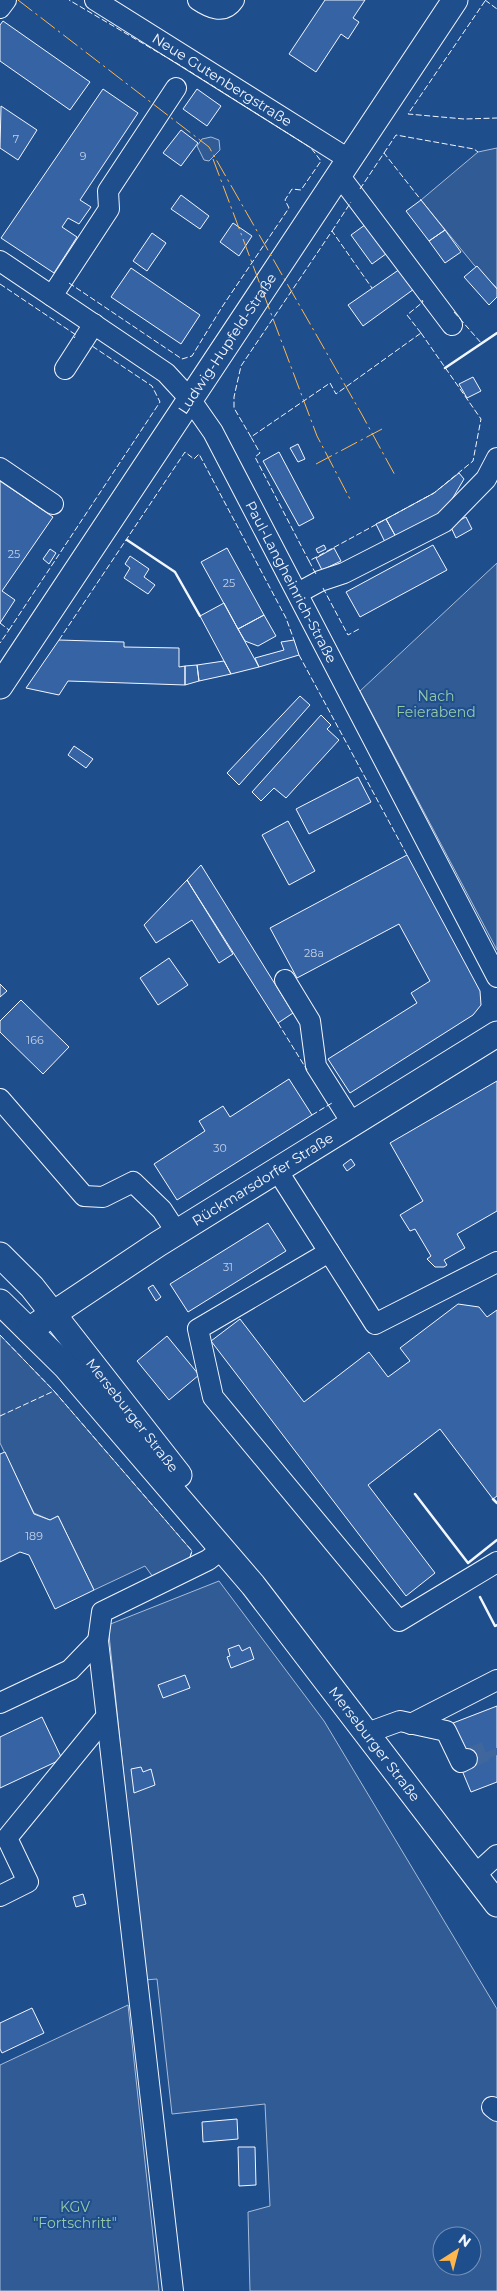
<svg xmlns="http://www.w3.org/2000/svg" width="497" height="2291" font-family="Montserrat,sans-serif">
<rect width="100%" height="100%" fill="#1f4e8c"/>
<path fill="#305b95" stroke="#a8bbd7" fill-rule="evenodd" d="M 211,137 L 219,140 L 220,150 L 209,161 L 204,160 L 197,146 L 202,139 Z
M 497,148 L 497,288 L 474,265 L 421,200 L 478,152 Z
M 497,563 L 497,950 L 360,691 Z
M 0,1335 L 54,1391 L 192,1551 L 189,1560 L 153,1577 L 145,1566 L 94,1590 L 58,1516 L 50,1520 L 34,1513 L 0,1443 Z
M 219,1581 L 324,1721 L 497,2009 L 497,2291 L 250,2291 L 248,2212 L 270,2206 L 265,2104 L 172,2114 L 157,1979 L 145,1980 L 108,1625 ZM 442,2236 L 472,2236 L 472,2266 L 442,2266 Z
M 128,2005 L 159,2291 L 0,2291 L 0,2065 Z"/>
<path fill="#3563a3" stroke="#f2f6ff" d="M 325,0 L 365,0 L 353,18 L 359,22 L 348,39 L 341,34 L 316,72 L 289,54 Z
M 3,21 L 90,82 L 70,110 L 0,61 L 0,25 Z
M 103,89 L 138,113 L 80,200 L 91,207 L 79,224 L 68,218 L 62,227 L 77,237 L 54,273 L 1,238 Z
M 197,89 L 221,106 L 207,126 L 183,109 Z
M 1,106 L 37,130 L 18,160 L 0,148 Z
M 181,130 L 198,143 L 181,166 L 163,153 Z
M 181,195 L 209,216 L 200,229 L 171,209 Z
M 421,200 L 445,230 L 429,241 L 406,211 Z
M 369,222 L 390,251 L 372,264 L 351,235 Z
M 233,223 L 252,236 L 239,256 L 220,242 Z
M 445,230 L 461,252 L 445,263 L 429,241 Z
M 152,233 L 166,243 L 147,271 L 133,261 Z
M 477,266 L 497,289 L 497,297 L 489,305 L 464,277 Z
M 131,268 L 200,315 L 181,344 L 111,297 Z
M 400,269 L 414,289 L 363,326 L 348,305 Z
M 473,377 L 481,391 L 467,398 L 459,384 Z
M 298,444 L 305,459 L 298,462 L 290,448 Z
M 279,452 L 314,518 L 299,526 L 263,461 Z
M 459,473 L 464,479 L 445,511 L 396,537 L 386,519 L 434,493 Z
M 0,481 L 53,517 L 2,591 L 15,600 L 0,623 Z
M 466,517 L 472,529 L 456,538 L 450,525 Z
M 386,519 L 396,537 L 385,542 L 376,524 Z
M 324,545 L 326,549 L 318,553 L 316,549 Z
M 433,545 L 447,570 L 360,617 L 346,592 Z
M 227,548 L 264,615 L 238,629 L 201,562 Z
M 334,548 L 341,561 L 322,570 L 316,558 Z
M 50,549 L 56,553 L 49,564 L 43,559 Z
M 130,556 L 149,569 L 144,577 L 155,585 L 148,594 L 124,578 L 130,568 L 125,564 Z
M 224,603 L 238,629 L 259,667 L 231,674 L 200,616 Z
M 264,615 L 276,636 L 258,646 L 245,641 L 238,629 Z
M 59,640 L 124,642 L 124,647 L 179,648 L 179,667 L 185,666 L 185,685 L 68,681 L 59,695 L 26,688 Z
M 294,640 L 299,655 L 259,667 L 255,658 L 284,650 L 281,642 Z
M 224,661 L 231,674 L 199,681 L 197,665 Z
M 197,665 L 199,681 L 185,685 L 185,666 Z
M 300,696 L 310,705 L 239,785 L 227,773 Z
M 321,715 L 331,725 L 327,729 L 339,740 L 286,798 L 274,788 L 261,801 L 252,792 Z
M 74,746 L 93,759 L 86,768 L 68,755 Z
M 358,777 L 371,802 L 309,834 L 296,809 Z
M 288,821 L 315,871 L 289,885 L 262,835 Z
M 407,855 L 480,991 L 481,1005 L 473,1015 L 350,1093 L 328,1059 L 417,1003 L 411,993 L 430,981 L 399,924 L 297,978 L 270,928 Z
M 201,865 L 293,1013 L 278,1023 L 187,880 Z
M 187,880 L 233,954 L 219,963 L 192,920 L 156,943 L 144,925 Z
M 169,958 L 188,985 L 158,1005 L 140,978 Z
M 0,984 L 7,991 L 0,997 Z
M 21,1000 L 69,1047 L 43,1074 L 0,1032 L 0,1021 Z
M 289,1079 L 312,1115 L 177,1200 L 154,1164 L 205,1131 L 199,1121 L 223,1106 L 230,1117 Z
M 497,1081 L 497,1211 L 457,1234 L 465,1248 L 444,1260 L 447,1265 L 444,1267 L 435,1267 L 427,1259 L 431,1256 L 415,1229 L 410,1231 L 400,1215 L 423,1201 L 390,1143 Z
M 351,1159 L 355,1165 L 347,1171 L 343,1165 Z
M 268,1223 L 286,1251 L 188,1312 L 170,1284 Z
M 153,1285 L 161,1297 L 156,1301 L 148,1288 Z
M 458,1304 L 479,1307 L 487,1317 L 497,1310 L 497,1496 L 493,1499 L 440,1429 L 368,1485 L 435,1573 L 406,1596 L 211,1341 L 240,1319 L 304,1402 L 369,1352 L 388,1377 L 410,1361 L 400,1348 Z
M 167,1336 L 199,1375 L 169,1400 L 137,1361 Z
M 5,1452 L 34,1514 L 50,1520 L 58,1516 L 94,1590 L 55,1609 L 29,1555 L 20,1552 L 0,1562 L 0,1454 Z
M 239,1645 L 242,1651 L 250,1647 L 254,1659 L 231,1668 L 227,1657 L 230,1656 L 228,1649 Z
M 185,1675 L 190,1688 L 163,1698 L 158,1685 Z
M 497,1706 L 497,1782 L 471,1792 L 461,1768 L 469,1765 L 453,1723 Z
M 42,1717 L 62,1759 L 0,1788 L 0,1737 Z
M 141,1767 L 143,1772 L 151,1769 L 155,1785 L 134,1793 L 131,1769 Z
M 83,1894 L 86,1904 L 76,1907 L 73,1897 Z
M 32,2008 L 44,2033 L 2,2053 L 0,2049 L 0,2023 Z
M 237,2119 L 238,2139 L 203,2142 L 202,2122 Z
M 238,2147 L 255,2147 L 256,2185 L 239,2186 Z"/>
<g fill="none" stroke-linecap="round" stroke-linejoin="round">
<path stroke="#3f679d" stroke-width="20" stroke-dasharray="20 10" stroke-linecap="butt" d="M 467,1759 L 494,1748 L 497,1755"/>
<g stroke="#f2f6ff" stroke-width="22">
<g id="minor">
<path id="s1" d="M 95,0 L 350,160"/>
<path d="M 198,0 C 210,8 224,15 234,0"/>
<path d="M 0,8 L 6,0"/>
<path d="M 339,175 L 452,325"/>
<path id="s2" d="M 0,261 L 166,373 L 190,399 L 213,432 L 497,977"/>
<path d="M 52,296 L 109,209 L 108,191 L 176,88"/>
<path d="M 65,369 L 94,324"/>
<path d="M 0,468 L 53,504"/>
<path d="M 298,593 L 320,581 L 344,573 L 444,522 L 486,479 L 497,458"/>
<path d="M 285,980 L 310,1021 L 316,1066 L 352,1123"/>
<path d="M 0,1099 L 84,1196 L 103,1197 L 133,1182 L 162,1210 L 177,1233"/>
<path d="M 277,1170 L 375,1324 L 497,1262"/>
<path d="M 329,1252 L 198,1329 L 213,1397 L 399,1621 L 497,1562"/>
<path d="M 0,1703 L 70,1670 L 98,1641"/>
<path d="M 411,1724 L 497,1680"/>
<path d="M 367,1733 L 400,1721 L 446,1731 L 461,1762 L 467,1759"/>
<path d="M 475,1875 L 497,1855"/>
<path d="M 0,1896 L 28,1882 L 7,1838 L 106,1717"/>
<path d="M 492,2107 L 497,2111"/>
<path d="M 173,2291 L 98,1641 L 102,1612 L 208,1560 L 221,1550"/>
</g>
</g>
<g stroke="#f2f6ff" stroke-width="27">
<g id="major">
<path id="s3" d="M 0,686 L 455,0"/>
<path id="s4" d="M 0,1255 L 32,1287 L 179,1475"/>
<path id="s5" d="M 0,1302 L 66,1367 L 253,1585 L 497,1904"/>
<path id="s6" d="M 29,1330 L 158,1244 L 497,1034"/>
</g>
</g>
<use href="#minor" stroke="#1f4e8c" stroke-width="20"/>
<use href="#major" stroke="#1f4e8c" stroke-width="25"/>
<path stroke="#f2f6ff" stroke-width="1" stroke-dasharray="6 2.5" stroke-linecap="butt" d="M 485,0 L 497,9
M 485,1 L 408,114 L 464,119 L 497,118
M 384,153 L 396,135 L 474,149 L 478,152
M 360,189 L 384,153 L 421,200
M 332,231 L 351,202
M 69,283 L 182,359 L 192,356 L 222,307 L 289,208 L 285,200 L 292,189 L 301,190 L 321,161 L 311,148 L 178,64 L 69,0
M 0,284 L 76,335 L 74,338
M 454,312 L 482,344
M 421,333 L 481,419 L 473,461 L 434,493 L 309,561 L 255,457 L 260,453 L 251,437 L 330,383 L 336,394 Z
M 421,333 L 407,315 L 423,302 L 422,300
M 251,437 L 234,408 L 234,397 L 241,366 L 332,231 L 372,288
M 309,561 L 317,576
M 323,588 L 348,635 L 359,629
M 0,623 L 9,630 L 0,643
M 9,630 L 160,402 L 152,386 L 92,346 L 90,349
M 59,640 L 185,452 L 194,459 L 199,454 L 286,618 L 294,640
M 299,655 L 407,855
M 278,1023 L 307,1070
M 312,1115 L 332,1103
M 0,1335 L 54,1391
M 0,1416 L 54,1391 L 192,1551 L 189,1560"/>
<path stroke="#f2f6ff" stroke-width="2.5" d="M 445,368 L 497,333
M 127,540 L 175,572 L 200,616
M 415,1494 L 468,1563 L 497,1540
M 493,1499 L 497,1503
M 480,1597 L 495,1626 L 497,1625"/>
<path stroke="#ffb74d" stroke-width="1" stroke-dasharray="18 4 2.5 4" stroke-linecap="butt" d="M 18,0 L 209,147 L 361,413 L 396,477
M 213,159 L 317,436 L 351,501
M 316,464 L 382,429"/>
</g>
<g text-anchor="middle" stroke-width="4" stroke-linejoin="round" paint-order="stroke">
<g font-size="11" fill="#c3d1e8">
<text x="16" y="143">7</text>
<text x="83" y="160">9</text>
<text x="14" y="558">25</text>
<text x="229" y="587">25</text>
<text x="314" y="957">28a</text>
<text x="35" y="1044">166</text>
<text x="220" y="1152">30</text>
<text x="228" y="1271">31</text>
<text x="34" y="1540">189</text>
</g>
<g font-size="14" fill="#f2f6ff" stroke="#1f4e8c">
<text dy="5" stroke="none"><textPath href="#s1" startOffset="150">Neue Gutenbergstraße</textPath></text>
<text dy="5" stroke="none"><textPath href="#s3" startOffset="411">Ludwig-Hupfeld-Straße</textPath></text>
<text dy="5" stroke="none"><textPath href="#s2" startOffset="445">Paul-Langheinrich-Straße</textPath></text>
<text dy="5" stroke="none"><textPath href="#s6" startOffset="278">Rückmarsdorfer Straße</textPath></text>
<text dy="5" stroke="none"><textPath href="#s4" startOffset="208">Merseburger Straße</textPath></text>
<text dy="5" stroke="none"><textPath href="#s5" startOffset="580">Merseburger Straße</textPath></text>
</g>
<g font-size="14" fill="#97c8a6" stroke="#1f4e8c">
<text x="436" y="701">Nach<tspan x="436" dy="16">Feierabend</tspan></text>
<text x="75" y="2212">KGV<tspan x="75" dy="16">"Fortschritt"</tspan></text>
</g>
</g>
<g transform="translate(457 2251) rotate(36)"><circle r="24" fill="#1f4e8c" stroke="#7391ba"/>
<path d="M0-4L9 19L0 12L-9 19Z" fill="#ffb74d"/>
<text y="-8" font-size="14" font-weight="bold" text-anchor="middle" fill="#f2f6ff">N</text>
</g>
</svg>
